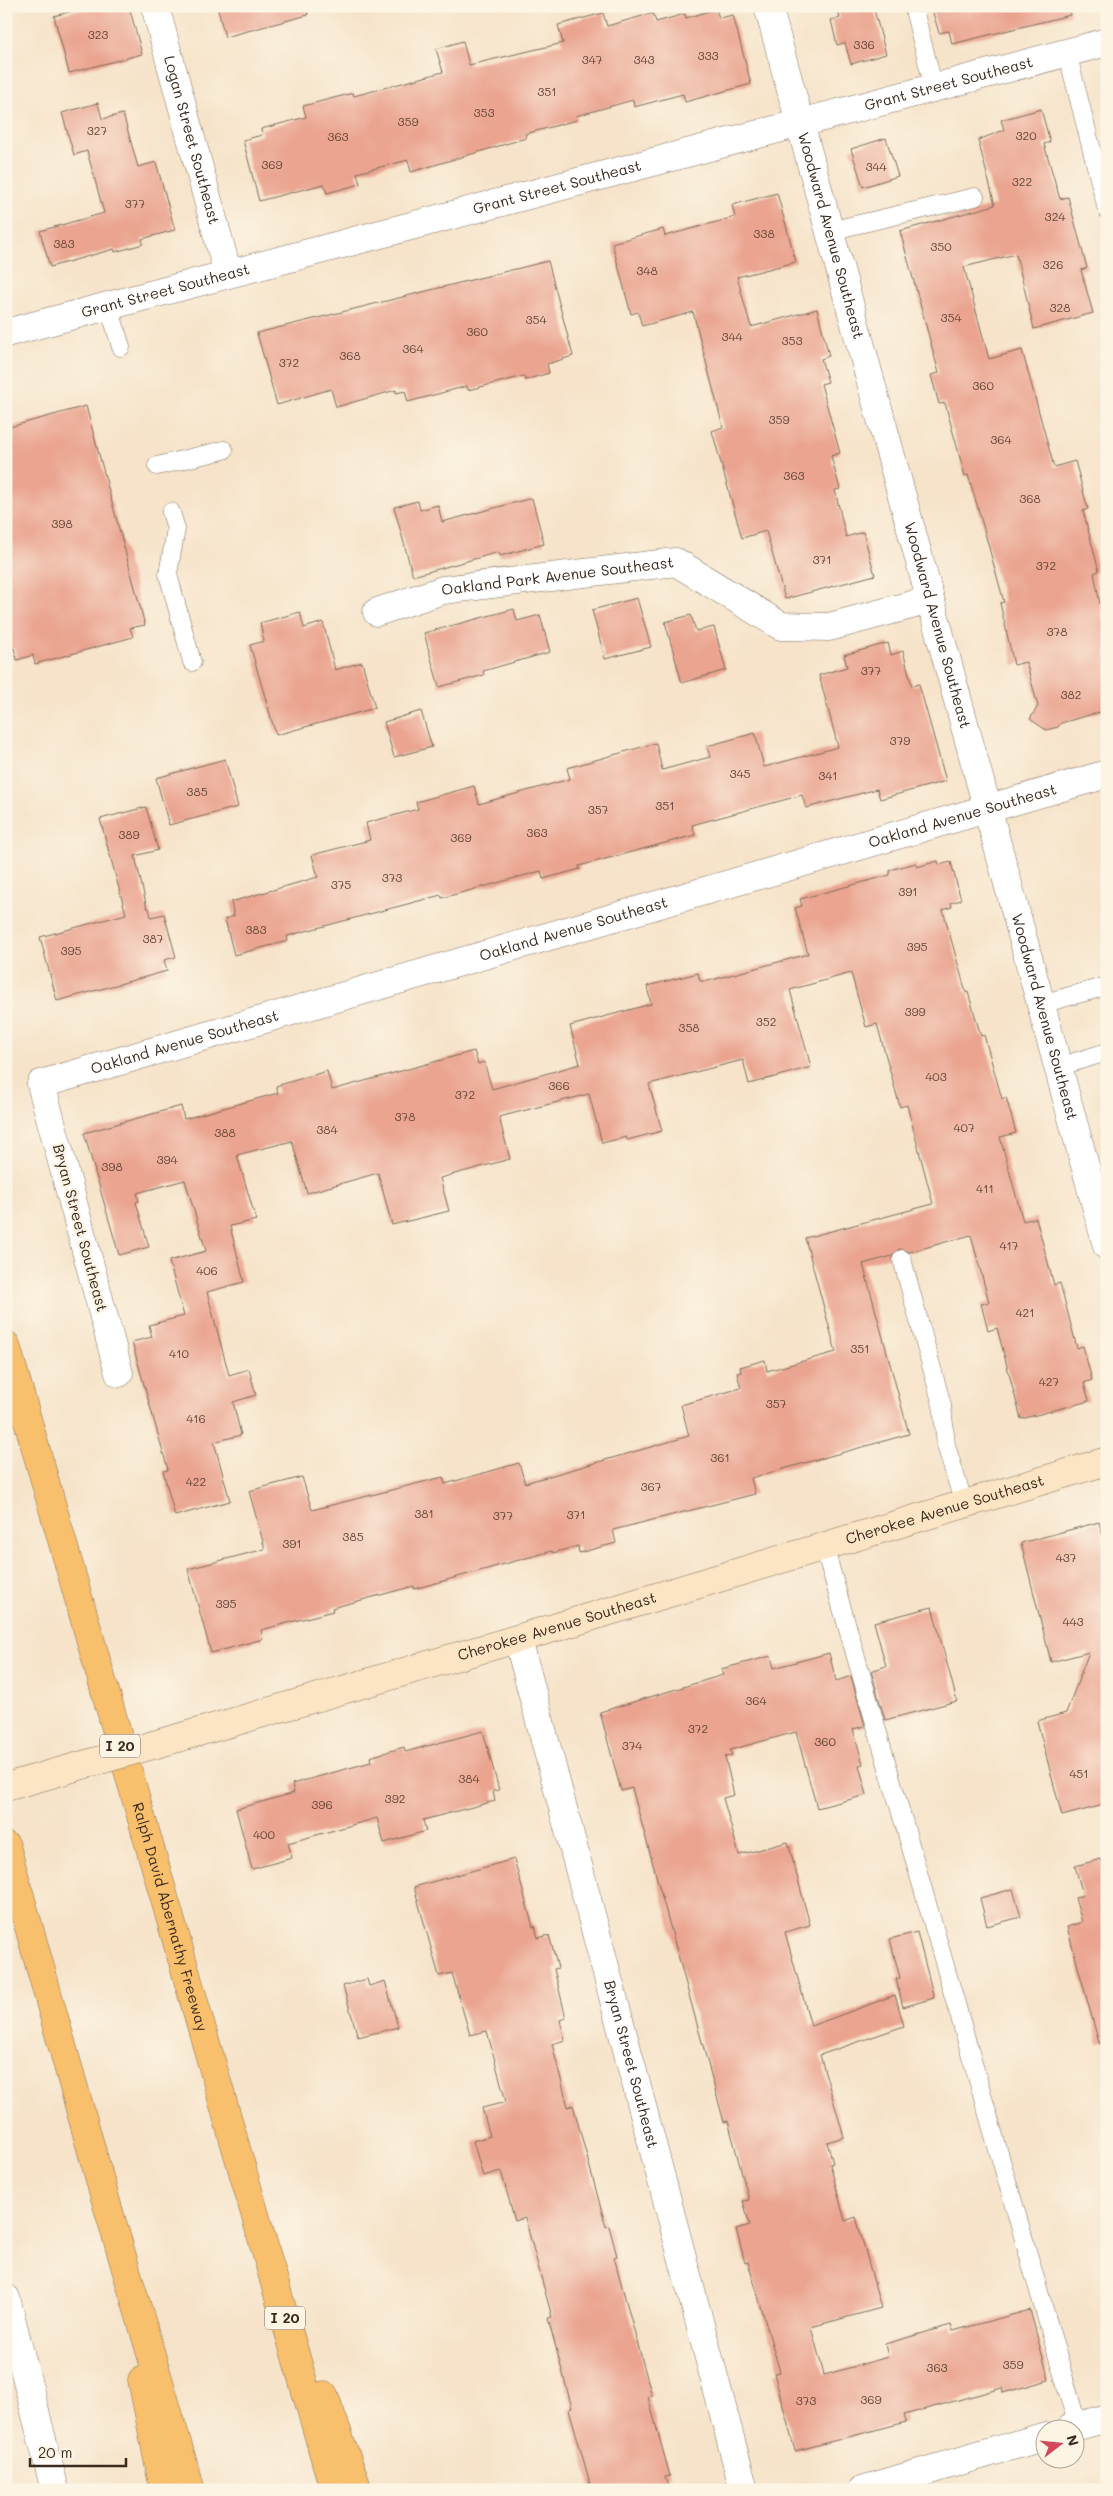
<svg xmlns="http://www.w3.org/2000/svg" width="1113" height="2496" font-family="Mali,sans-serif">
<rect width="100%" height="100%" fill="#fcf5e5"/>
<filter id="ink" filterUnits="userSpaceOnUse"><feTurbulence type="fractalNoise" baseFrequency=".02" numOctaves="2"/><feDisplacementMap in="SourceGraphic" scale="10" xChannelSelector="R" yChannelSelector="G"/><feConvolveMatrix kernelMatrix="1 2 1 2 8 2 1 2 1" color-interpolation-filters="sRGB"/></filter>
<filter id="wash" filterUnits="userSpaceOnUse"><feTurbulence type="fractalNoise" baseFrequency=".0096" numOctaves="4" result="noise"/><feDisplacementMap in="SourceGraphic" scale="20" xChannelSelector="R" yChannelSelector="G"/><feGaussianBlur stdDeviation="1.12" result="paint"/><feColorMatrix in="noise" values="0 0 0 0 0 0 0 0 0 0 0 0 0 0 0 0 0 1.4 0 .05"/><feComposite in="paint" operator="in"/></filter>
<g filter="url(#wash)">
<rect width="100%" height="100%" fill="#f6e3c9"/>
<g id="blocks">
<path fill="#eaa490" d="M 91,6 L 129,6 L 142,54 L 69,73 L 54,16 Z
M 217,6 L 306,6 L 308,15 L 225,37 Z
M 837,6 L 873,6 L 886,54 L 851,64 L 845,43 L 837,45 L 831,20 L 840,18 Z
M 931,6 L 1069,6 L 1070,15 L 952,44 L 949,31 L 939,33 Z
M 716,9 L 719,18 L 733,15 L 751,84 L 685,102 L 683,94 L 634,107 L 633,100 L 576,116 L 577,120 L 525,134 L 526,138 L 411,172 L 408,160 L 357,173 L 360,184 L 327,193 L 324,184 L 259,201 L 243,140 L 262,135 L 261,129 L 306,117 L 303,106 L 353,93 L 354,96 L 443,72 L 436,49 L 463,41 L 469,65 L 563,43 L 558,25 L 603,13 L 607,26 L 653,13 L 656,22 L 685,14 L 686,18 Z
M 98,103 L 102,119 L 123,114 L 138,167 L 156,162 L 175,230 L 142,239 L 143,244 L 115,252 L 114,249 L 50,267 L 40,231 L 104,213 L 87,151 L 74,155 L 62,113 Z
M 1041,109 L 1050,142 L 1044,144 L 1060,199 L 1068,197 L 1087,268 L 1081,270 L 1093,313 L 1034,329 L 1016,254 L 964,267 L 989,359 L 1022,350 L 1054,467 L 1075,461 L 1088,509 L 1083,511 L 1099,571 L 1094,573 L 1103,619 L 1107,618 L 1107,710 L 1061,723 L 1058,727 L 1046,730 L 1030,719 L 1038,706 L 1026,662 L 1014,665 L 1000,603 L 1004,602 L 980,515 L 968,475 L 965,476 L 945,403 L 939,404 L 931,375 L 939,373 L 900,231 L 995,205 L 978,140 L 1004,130 L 1001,120 Z
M 886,138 L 898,176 L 863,187 L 851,149 Z
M 777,193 L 796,262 L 737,277 L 751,327 L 817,309 L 829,356 L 821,359 L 828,382 L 821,384 L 840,453 L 831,456 L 840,489 L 835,490 L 846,537 L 863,532 L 875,575 L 785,599 L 766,531 L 742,538 L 712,431 L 723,427 L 693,312 L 642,326 L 638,312 L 631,314 L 612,243 L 663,229 L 665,236 L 735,217 L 732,205 Z
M 548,261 L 573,356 L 547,364 L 549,373 L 525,380 L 524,376 L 468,390 L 467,386 L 408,402 L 405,391 L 396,393 L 396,390 L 336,407 L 331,389 L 277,405 L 257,333 Z
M 86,406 L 145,625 L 130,628 L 133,637 L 35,664 L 33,655 L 17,660 L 14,648 L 6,650 L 6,428 Z
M 532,498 L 544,544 L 500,556 L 499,552 L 413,576 L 394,507 L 418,501 L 420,510 L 438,505 L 442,522 Z
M 637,598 L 651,647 L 605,659 L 592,610 Z
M 514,609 L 517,621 L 540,615 L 550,652 L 483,671 L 484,675 L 439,687 L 424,633 Z
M 300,612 L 304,628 L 323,622 L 335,670 L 362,662 L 375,708 L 276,735 L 250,645 L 264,641 L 260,623 Z
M 691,615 L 696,631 L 714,627 L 726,670 L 682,683 L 665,622 Z
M 888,643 L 891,655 L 903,651 L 912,686 L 919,684 L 946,781 L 880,799 L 877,789 L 806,808 L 802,795 L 692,825 L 695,835 L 579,866 L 580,869 L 543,879 L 541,871 L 442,898 L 441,895 L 287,936 L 288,941 L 234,955 L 225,919 L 234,916 L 231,902 L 318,877 L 312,855 L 370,840 L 366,823 L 418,809 L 416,802 L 474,786 L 479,804 L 570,779 L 567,768 L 656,743 L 662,770 L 710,757 L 707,746 L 755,733 L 764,767 L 838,747 L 819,675 L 847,667 L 844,655 Z
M 421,711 L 432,747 L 394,757 L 384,722 Z
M 225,759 L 238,807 L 169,825 L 156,778 Z
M 146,807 L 158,850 L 135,856 L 147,908 L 149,908 L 151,917 L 164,914 L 176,957 L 164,960 L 167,971 L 57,1001 L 40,937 L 126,914 L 100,819 Z
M 938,861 L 939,865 L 951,862 L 961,900 L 951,903 L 952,907 L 943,910 L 966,993 L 968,992 L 981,1036 L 984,1035 L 1002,1099 L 1006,1097 L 1016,1133 L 1000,1137 L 1023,1221 L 1036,1218 L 1054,1285 L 1060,1283 L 1077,1348 L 1083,1346 L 1092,1380 L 1084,1383 L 1089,1401 L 1021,1419 L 997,1328 L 988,1331 L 981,1304 L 989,1302 L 971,1235 L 910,1252 L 899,1249 L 892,1256 L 863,1264 L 909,1434 L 751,1478 L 755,1494 L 613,1530 L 616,1543 L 579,1553 L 578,1546 L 553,1553 L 552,1551 L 414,1589 L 414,1586 L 332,1608 L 333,1611 L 261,1630 L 263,1639 L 211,1653 L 188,1569 L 265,1549 L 249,1491 L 302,1477 L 312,1510 L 443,1477 L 445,1484 L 519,1463 L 525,1483 L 689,1436 L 681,1405 L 741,1388 L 737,1373 L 741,1372 L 740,1367 L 765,1360 L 767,1371 L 836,1352 L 805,1238 L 933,1204 L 907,1105 L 900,1107 L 877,1024 L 866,1027 L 851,973 L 790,990 L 811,1067 L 749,1084 L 743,1060 L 649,1084 L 662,1131 L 627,1140 L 626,1137 L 602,1143 L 589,1094 L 499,1117 L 510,1159 L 440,1178 L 449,1211 L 392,1225 L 378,1173 L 307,1193 L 292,1141 L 237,1155 L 256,1220 L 230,1226 L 244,1282 L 207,1292 L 229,1375 L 249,1369 L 256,1395 L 233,1402 L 241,1435 L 214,1442 L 230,1501 L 175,1516 L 163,1471 L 168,1470 L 132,1342 L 152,1337 L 149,1325 L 184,1316 L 169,1261 L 206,1251 L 185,1180 L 137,1193 L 139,1201 L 136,1202 L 149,1247 L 119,1255 L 84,1133 L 181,1106 L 184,1119 L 278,1093 L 276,1086 L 327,1071 L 332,1090 L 474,1051 L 478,1064 L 484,1062 L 492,1089 L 580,1064 L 570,1026 L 651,1004 L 647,986 L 698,973 L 700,981 L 708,981 L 808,954 L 795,908 L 802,906 L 800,899 L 890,875 L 890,870 L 916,863 L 917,867 Z
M 1099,1522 L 1107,1552 L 1107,1804 L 1062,1816 L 1037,1721 L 1066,1713 L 1089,1652 L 1051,1662 L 1021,1543 Z
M 932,1607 L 957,1701 L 885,1720 L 871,1671 L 886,1666 L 874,1622 Z
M 829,1653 L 836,1681 L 851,1676 L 865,1726 L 853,1729 L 863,1764 L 859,1765 L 867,1795 L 817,1808 L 796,1732 L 730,1750 L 732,1755 L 725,1757 L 734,1795 L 723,1798 L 739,1855 L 788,1842 L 810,1925 L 785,1932 L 811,2026 L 895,1995 L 904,2026 L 820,2055 L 844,2137 L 827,2142 L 833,2163 L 830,2164 L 845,2221 L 856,2217 L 881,2308 L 811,2327 L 824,2375 L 888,2357 L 885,2344 L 951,2325 L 953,2331 L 1030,2310 L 1049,2380 L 1003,2393 L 1002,2388 L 904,2415 L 906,2422 L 795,2451 L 774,2373 L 780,2372 L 748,2262 L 745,2263 L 736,2229 L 750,2225 L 743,2201 L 749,2200 L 728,2121 L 724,2122 L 632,1788 L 621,1791 L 600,1712 L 723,1675 L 721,1669 L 771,1656 L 774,1668 Z
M 483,1731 L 499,1790 L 493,1791 L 495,1801 L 423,1820 L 426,1831 L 384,1843 L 377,1818 L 288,1843 L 292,1858 L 252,1869 L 236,1809 L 294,1793 L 292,1784 L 371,1762 L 370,1757 L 404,1747 L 405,1752 Z
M 514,1859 L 533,1927 L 535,1926 L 538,1938 L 549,1935 L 558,1968 L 554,1969 L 566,2018 L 560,2020 L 565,2040 L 552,2044 L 568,2107 L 573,2105 L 606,2227 L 609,2226 L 617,2256 L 614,2257 L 652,2396 L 648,2397 L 670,2476 L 665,2477 L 669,2490 L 592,2490 L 569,2409 L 572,2408 L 548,2318 L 552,2317 L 525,2218 L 515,2221 L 501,2171 L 483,2176 L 473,2141 L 490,2136 L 482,2108 L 506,2102 L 487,2031 L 470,2035 L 452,1973 L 439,1976 L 414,1887 Z
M 1101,1859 L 1107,1878 L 1107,2042 L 1099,2043 L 1067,1927 L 1082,1922 L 1075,1898 L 1083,1895 L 1075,1866 Z
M 1013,1889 L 1021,1917 L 987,1926 L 980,1898 Z
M 917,1932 L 934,1998 L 903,2007 L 896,1979 L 900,1978 L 890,1939 Z
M 367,1979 L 369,1986 L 385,1981 L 398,2027 L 358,2037 L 343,1986 Z"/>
</g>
</g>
<g filter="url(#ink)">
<use href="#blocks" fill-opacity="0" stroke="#7c6b5a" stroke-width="1"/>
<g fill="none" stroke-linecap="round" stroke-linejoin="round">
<g stroke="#7c6b5a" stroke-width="19">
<path id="lane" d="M 913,6 L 934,88
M 1067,52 L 1107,210
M 829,231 L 975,197
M 109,306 L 121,347
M 157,466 L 224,450
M 171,512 L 176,529 L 168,574 L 192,662
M 1041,1004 L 1107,986
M 1058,1067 L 1107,1052
M 902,1259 L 942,1405 L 946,1445 L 964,1504
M 824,1546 L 1078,2427"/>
</g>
<g stroke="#7c6b5a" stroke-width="29">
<g id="street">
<path id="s1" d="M 155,6 L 228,274"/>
<path id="s2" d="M 768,6 L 1107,1246"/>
<path id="s3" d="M 6,333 L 1107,42"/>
<path id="s4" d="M 377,612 L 443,590 L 676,562 L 781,626 L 829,627 L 930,600"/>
<path id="s5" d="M 119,1373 L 41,1084 L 1107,774"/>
<path id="s6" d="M 518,1639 L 744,2490"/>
<path d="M 6,2298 L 55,2490"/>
<path d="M 1071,2428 L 1107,2418"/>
<path d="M 862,2490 L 1046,2436"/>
</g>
</g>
<g stroke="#7c6b5a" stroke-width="29">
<g id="secondary">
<path id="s7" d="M 230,1723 L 557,1627 L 1107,1461"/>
</g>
</g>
<g stroke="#7c6b5a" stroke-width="29">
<g id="highway">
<path id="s8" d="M 6,1345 L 334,2490"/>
<path d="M 6,1846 L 105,2198 L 191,2490"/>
<path d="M 142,2380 L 164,2490"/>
<path d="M 324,2395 L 358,2490"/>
</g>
</g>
<use href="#lane" stroke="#fff" stroke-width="18"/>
<use href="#street" stroke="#fff" stroke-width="28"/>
<use href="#secondary" stroke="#fce5c4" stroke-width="28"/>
<use href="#highway" stroke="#f8bf6c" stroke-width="28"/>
<g stroke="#7c6b5a" stroke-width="29" stroke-linecap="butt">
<path id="secondary-bridge" d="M 6,1787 L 230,1723"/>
</g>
<use href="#secondary-bridge" stroke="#fce5c4" stroke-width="28"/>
</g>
</g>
<g text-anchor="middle" stroke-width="5" stroke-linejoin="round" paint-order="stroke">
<g font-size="12" fill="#67483a">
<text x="98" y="39">323</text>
<text x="864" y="49">336</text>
<text x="708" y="60">333</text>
<text x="592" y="64">347</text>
<text x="644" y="64">343</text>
<text x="547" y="96">351</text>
<text x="484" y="117">353</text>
<text x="408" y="126">359</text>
<text x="97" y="135">327</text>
<text x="1026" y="140">320</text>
<text x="338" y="141">363</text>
<text x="272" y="169">369</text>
<text x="876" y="171">344</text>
<text x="1022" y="186">322</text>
<text x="135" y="208">377</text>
<text x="1055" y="221">324</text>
<text x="764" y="238">338</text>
<text x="64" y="248">383</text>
<text x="941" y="251">350</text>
<text x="1053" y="269">326</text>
<text x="647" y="275">348</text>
<text x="1060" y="312">328</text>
<text x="951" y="322">354</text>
<text x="536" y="324">354</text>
<text x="477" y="336">360</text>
<text x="732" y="341">344</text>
<text x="792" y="345">353</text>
<text x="413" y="353">364</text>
<text x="350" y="360">368</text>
<text x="289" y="367">372</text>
<text x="983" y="390">360</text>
<text x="779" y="424">359</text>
<text x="1001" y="444">364</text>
<text x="794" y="480">363</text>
<text x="1030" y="503">368</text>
<text x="62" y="528">398</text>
<text x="822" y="564">371</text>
<text x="1046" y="570">372</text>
<text x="1057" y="636">378</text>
<text x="871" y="675">377</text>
<text x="1071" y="699">382</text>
<text x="900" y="745">379</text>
<text x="740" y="778">345</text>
<text x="828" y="780">341</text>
<text x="197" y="796">385</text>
<text x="665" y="810">351</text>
<text x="598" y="814">357</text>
<text x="537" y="837">363</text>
<text x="129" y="839">389</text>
<text x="461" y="842">369</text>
<text x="392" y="882">373</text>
<text x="341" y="889">375</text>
<text x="908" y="896">391</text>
<text x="256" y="934">383</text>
<text x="153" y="943">387</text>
<text x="917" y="951">395</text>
<text x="71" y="955">395</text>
<text x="915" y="1016">399</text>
<text x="766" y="1026">352</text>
<text x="689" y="1032">358</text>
<text x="936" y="1081">403</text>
<text x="559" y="1090">366</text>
<text x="465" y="1099">372</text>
<text x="405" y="1121">378</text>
<text x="964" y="1132">407</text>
<text x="327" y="1134">384</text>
<text x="225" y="1137">388</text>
<text x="167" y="1164">394</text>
<text x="112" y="1171">398</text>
<text x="985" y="1193">411</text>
<text x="1009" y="1250">417</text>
<text x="207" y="1275">406</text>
<text x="1025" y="1317">421</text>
<text x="860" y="1353">351</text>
<text x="179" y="1358">410</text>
<text x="1049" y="1386">427</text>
<text x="776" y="1408">357</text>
<text x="196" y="1423">416</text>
<text x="720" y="1462">361</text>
<text x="196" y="1486">422</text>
<text x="651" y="1491">367</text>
<text x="424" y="1518">381</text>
<text x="576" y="1519">371</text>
<text x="503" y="1520">377</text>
<text x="353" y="1541">385</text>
<text x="292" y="1548">391</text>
<text x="1066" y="1562">437</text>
<text x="226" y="1608">395</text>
<text x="1073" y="1626">443</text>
<text x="756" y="1705">364</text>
<text x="698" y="1733">372</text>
<text x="825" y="1746">360</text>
<text x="632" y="1750">374</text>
<text x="1079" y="1778">451</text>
<text x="469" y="1783">384</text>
<text x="395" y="1803">392</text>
<text x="322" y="1809">396</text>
<text x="264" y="1839">400</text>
<text x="1013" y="2369">359</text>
<text x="937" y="2372">363</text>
<text x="871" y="2404">369</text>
<text x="806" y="2405">373</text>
</g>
<g fill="#fcf5e5" stroke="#75675a" stroke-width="1">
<rect x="100" y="1734.5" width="40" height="23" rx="4"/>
<rect x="265" y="2306.5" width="40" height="23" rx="4"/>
</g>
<g font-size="14" font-weight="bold" fill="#3b2a1e">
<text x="120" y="1751">I 20</text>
<text x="285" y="2323">I 20</text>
</g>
<g font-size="15" fill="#3b2a1e" stroke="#fcf5e5">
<text dy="5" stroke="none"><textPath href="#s3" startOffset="975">Grant Street Southeast</textPath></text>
<text dy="5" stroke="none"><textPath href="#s1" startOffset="139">Logan Street Southeast</textPath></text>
<text dy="5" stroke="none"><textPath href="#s3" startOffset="570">Grant Street Southeast</textPath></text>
<text dy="5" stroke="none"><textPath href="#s2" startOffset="238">Woodward Avenue Southeast</textPath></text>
<text dy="5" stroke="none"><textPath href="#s3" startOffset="165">Grant Street Southeast</textPath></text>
<text dy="5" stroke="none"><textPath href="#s4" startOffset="185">Oakland Park Avenue Southeast</textPath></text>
<text dy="5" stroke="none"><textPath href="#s2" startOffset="642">Woodward Avenue Southeast</textPath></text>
<text dy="5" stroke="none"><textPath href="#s5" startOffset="1259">Oakland Avenue Southeast</textPath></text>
<text dy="5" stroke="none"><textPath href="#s5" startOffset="854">Oakland Avenue Southeast</textPath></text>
<text dy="5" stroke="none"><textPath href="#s2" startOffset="1048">Woodward Avenue Southeast</textPath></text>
<text dy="5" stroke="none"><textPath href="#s5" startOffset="449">Oakland Avenue Southeast</textPath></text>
<text transform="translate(80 1228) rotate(75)" y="5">Bryan Street Southeast</text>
<text dy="5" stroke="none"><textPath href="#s7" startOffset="746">Cherokee Avenue Southeast</textPath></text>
<text dy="5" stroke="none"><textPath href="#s7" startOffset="341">Cherokee Avenue Southeast</textPath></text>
<text dy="5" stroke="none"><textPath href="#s8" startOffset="595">Ralph David Abernathy Freeway</textPath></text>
<text dy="5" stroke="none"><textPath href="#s6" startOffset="440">Bryan Street Southeast</textPath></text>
</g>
</g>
<rect width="1113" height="2496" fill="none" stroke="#fcf5e5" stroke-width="25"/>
<g transform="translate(1060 2444) rotate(74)"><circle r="24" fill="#fcf5e5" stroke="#afa495"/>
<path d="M0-4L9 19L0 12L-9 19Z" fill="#d1495b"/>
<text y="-8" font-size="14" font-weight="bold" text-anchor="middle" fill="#3b2a1e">N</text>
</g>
<path d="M30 2458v8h96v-8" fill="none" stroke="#3b2a1e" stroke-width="2.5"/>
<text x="38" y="2458" font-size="15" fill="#3b2a1e" stroke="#fcf5e5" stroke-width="4" paint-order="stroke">20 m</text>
</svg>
